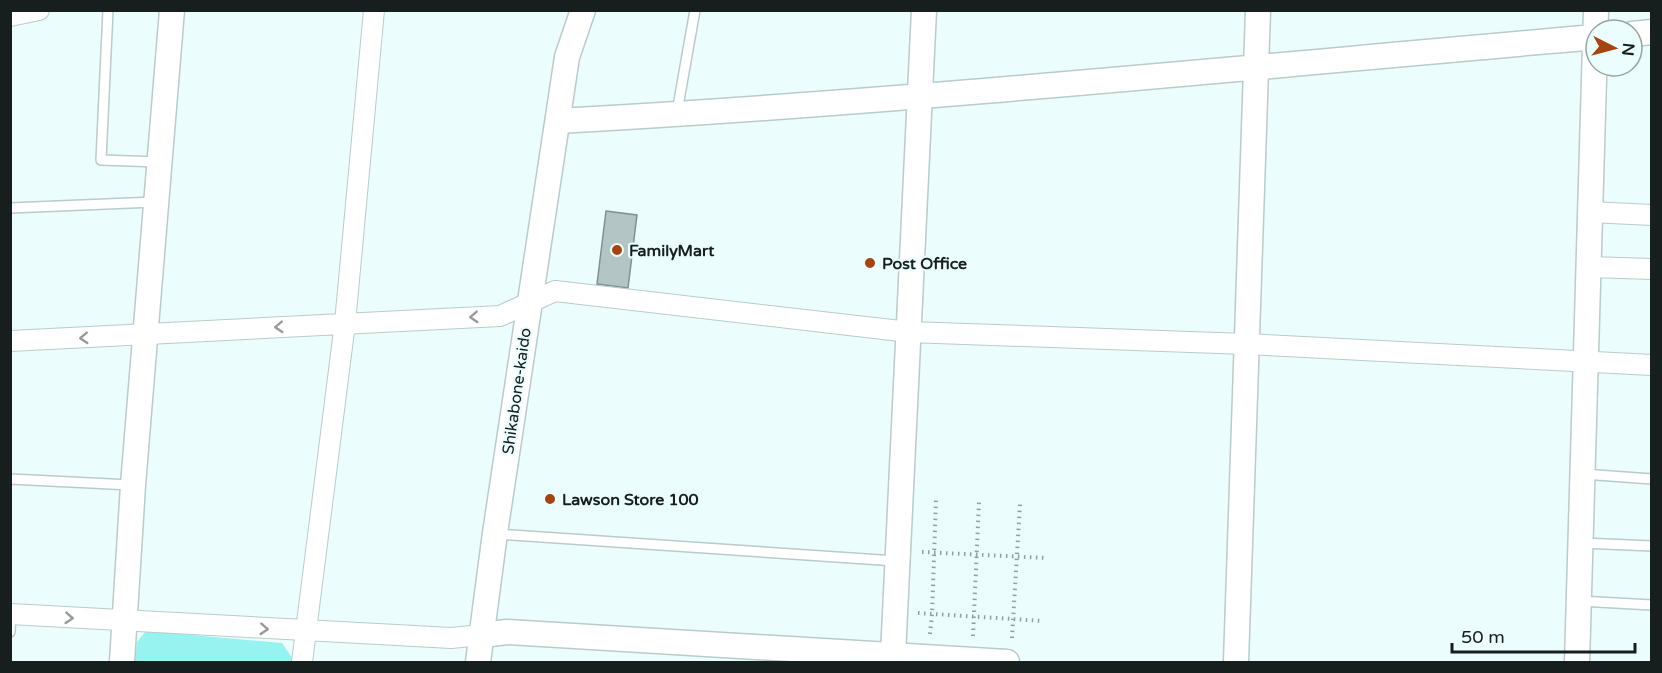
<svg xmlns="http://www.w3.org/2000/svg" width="1662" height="673" font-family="'Varela Round',sans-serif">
<rect width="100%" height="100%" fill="#ebfefd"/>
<path fill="#97f3f0" d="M 146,631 L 282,643 L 295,662 L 135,662 L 137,642 Z"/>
<path fill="#b3c5c4" stroke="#809191" stroke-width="1.5" d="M 606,211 L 637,215 L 628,288 L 597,284 Z"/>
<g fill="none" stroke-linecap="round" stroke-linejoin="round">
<g stroke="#b9cbca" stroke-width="12">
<path id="service" d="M 108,10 L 101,160 L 159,162
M 677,112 L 695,10
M 10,208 L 154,202
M 1583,474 L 1652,479
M 10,479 L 131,485
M 496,534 L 896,561
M 1582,543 L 1652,546
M 1579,601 L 1652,605
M 10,632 L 11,614"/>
</g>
<g stroke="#b9cbca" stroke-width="22">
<path id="minor" d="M 10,16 L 39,10
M 1590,212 L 1652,215
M 1589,267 L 1652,269
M 10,341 L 500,316 L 555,291 L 909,332 L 1246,344 L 1652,365
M 10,614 L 451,638 L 482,635
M 302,662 L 345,323 L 374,10"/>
</g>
<g stroke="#b9cbca" stroke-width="27">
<path id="tertiary" d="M 1632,34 L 1652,32
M 558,121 C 905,102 1250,67 1596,37
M 482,635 L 507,632 L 1007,662
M 893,655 L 924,10
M 122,662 L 133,485 L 172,10
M 478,662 L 495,533 L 567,57 L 583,10
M 1236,662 L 1258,10
M 1577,662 L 1596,10"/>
</g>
<path stroke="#919f9e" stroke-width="4" stroke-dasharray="1.5 4.5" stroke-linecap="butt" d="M 922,552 L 1047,558
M 918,613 L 1043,621
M 930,634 L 932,615 L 936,500
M 973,636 L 979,502
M 1012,638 L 1020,504"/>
<use href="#service" stroke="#fff" stroke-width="9"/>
<use href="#minor" stroke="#fff" stroke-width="20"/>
<use href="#tertiary" stroke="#fff" stroke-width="24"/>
</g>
<defs><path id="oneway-chevron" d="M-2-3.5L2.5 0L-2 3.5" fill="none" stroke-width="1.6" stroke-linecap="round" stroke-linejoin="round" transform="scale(1.5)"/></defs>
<g stroke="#979a9a">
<use href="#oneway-chevron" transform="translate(474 317) rotate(177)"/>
<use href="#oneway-chevron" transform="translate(279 327) rotate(177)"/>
<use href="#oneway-chevron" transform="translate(84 338) rotate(177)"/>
<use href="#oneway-chevron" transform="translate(69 618) rotate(4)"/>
<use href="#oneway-chevron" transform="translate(264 629) rotate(3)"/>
</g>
<g fill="#a7440e" stroke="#ebfefd" stroke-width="2">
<circle cx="617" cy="250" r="6"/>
<circle cx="870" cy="263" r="6"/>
<circle cx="550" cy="499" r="6"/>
</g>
<g text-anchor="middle" stroke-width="4.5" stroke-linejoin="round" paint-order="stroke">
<g font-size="16" font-weight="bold" fill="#171e1e" stroke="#ebfefd" text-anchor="start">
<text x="629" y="256">FamilyMart</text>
<text x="882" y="269">Post Office</text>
<text x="562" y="505">Lawson Store 100</text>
</g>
<g font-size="16" fill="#171e1e" stroke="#ebfefd">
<text transform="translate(516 391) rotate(-82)" y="6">Shikabone-kaido</text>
</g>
</g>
<rect width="1662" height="673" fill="none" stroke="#171e1e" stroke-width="24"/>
<g transform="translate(1614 48) rotate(96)"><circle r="28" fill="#ebfefd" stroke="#96a4a4" stroke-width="1.5"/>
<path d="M0-4.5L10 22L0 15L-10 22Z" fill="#a7440e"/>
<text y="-9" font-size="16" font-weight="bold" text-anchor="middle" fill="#171e1e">N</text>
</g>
<path d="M1452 643v9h183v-9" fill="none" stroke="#171e1e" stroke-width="3"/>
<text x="1461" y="643" font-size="18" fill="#171e1e" stroke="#ebfefd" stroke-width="4.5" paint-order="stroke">50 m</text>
</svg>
